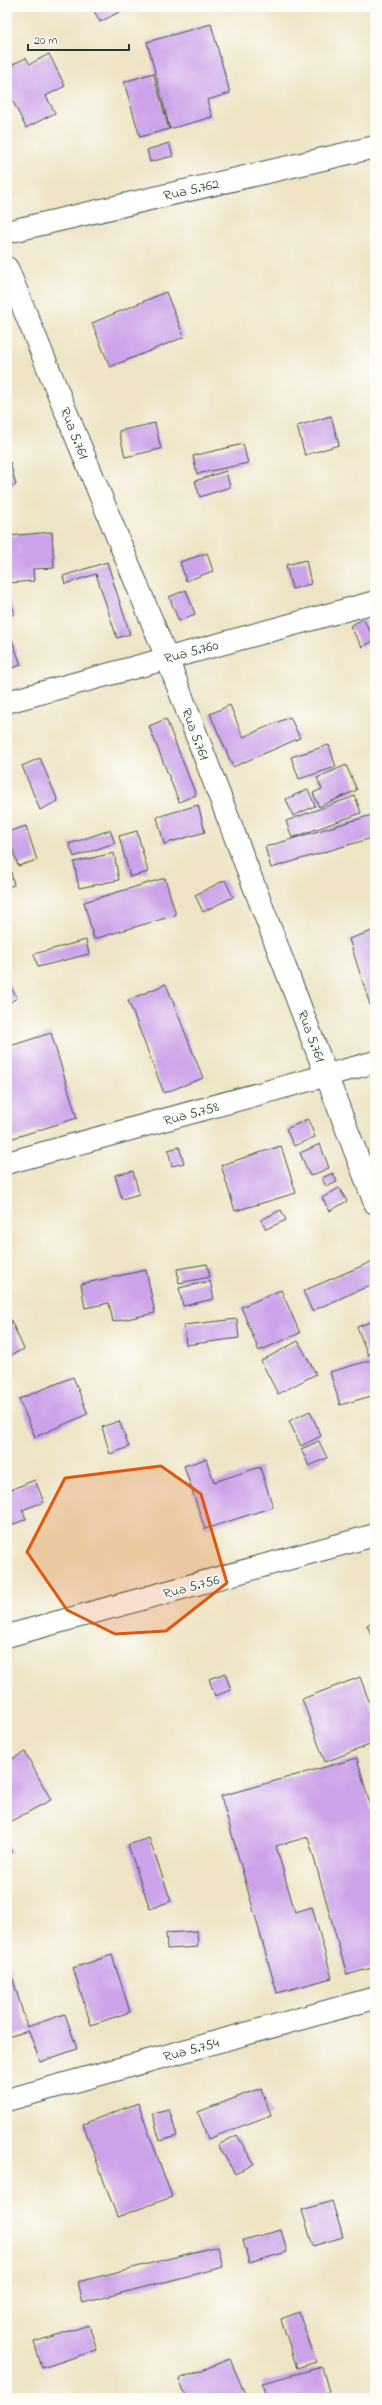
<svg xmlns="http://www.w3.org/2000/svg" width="382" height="2405" font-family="'Indie Flower',sans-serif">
<rect width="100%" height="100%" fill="#fdfcf7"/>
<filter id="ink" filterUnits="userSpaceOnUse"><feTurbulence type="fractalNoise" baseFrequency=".025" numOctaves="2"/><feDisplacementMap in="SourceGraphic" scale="8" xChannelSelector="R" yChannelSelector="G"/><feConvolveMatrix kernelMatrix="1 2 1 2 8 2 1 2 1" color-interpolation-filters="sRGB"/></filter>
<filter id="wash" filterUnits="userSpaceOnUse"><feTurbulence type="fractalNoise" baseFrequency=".012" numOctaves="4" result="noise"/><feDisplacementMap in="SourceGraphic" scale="16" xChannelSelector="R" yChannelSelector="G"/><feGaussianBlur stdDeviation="0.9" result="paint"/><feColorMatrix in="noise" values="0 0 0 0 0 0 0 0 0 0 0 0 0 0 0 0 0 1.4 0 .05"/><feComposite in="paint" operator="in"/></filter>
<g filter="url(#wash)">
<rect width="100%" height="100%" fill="#eee4c5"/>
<g id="blocks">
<path fill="#cca2e9" d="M 92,7 L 126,7 L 127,8 L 100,22 Z
M 211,24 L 230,93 L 207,100 L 212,117 L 170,129 L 147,42 Z
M 49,54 L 65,86 L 46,96 L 55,113 L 26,128 L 7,89 L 7,67 L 26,58 L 30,64 Z
M 153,73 L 169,129 L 140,137 L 124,82 Z
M 169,143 L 173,156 L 150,162 L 147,150 Z
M 166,292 L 184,337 L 110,367 L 92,323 Z
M 331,416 L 339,445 L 305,455 L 297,426 Z
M 155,423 L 161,449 L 125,457 L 119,431 Z
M 243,444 L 248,463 L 197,474 L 193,456 Z
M 10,462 L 16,485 L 7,487 L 7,463 Z
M 226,471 L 230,487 L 200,497 L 195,481 Z
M 52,532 L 54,568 L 33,569 L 34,581 L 7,583 L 7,536 Z
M 207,553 L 213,571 L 186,581 L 180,562 Z
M 306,560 L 311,584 L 292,589 L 286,565 Z
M 107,562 L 130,634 L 117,638 L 96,574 L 65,584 L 63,576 Z
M 186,590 L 195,614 L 179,621 L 169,597 Z
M 7,592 L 15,614 L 7,617 Z
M 363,619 L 370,631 L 375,628 L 375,640 L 362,647 L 350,626 Z
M 11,637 L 21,665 L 7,670 L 7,639 Z
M 230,705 L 243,737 L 290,717 L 300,738 L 233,767 L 210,714 Z
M 166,719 L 196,795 L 179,802 L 149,726 Z
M 329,745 L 336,767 L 299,779 L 291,757 Z
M 40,758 L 58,801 L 40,810 L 22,766 Z
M 346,765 L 357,790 L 319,807 L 313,793 L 322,789 L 317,778 Z
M 308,789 L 315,806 L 293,816 L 286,799 Z
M 355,796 L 361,813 L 292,838 L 286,821 Z
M 198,805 L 205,832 L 164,844 L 157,817 Z
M 375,814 L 375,837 L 271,868 L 265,847 Z
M 26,826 L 37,860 L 18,866 L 7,832 Z
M 110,830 L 115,843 L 74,857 L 69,844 Z
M 137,831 L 148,872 L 130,877 L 119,836 Z
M 114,853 L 119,880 L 79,888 L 74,862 Z
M 7,856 L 14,885 L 7,887 Z
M 165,878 L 176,915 L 94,939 L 84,902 Z
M 225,880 L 233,897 L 203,912 L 195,895 Z
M 375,930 L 375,1004 L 370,1005 L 349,939 Z
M 86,940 L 89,954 L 38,967 L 34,954 Z
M 7,980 L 17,998 L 7,1004 Z
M 166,984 L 203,1078 L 164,1093 L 128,1000 Z
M 51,1033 L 77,1118 L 7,1140 L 7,1047 Z
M 308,1119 L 315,1137 L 294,1146 L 286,1129 Z
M 320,1144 L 329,1168 L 310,1176 L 300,1153 Z
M 281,1146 L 296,1193 L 235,1211 L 221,1165 Z
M 179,1147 L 184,1163 L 172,1166 L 168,1150 Z
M 133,1171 L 139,1194 L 122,1199 L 115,1175 Z
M 333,1173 L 337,1182 L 326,1187 L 322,1178 Z
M 339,1188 L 347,1201 L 330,1211 L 322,1198 Z
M 281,1210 L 286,1220 L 266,1229 L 261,1220 Z
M 371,1262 L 375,1271 L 375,1283 L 312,1311 L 303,1291 Z
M 207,1264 L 210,1277 L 179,1283 L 177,1269 Z
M 146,1270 L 155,1313 L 113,1322 L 109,1303 L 85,1308 L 81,1284 Z
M 210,1281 L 214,1299 L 183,1306 L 179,1288 Z
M 281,1290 L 300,1333 L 259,1351 L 241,1307 Z
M 7,1312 L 24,1349 L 7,1357 Z
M 237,1319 L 239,1338 L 186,1345 L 184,1325 Z
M 375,1320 L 375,1352 L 368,1355 L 357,1327 Z
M 298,1341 L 316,1374 L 278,1394 L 261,1361 Z
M 375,1359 L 375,1395 L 340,1405 L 330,1372 Z
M 73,1377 L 88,1414 L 35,1437 L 19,1399 Z
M 310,1411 L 321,1436 L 301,1446 L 289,1421 Z
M 119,1421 L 129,1447 L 110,1454 L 102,1427 Z
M 319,1441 L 327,1458 L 309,1466 L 301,1449 Z
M 206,1459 L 214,1482 L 260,1467 L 273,1507 L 205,1529 L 184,1466 Z
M 35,1480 L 44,1502 L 22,1510 L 26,1519 L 8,1527 L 7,1491 Z
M 375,1621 L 375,1643 L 367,1625 Z
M 225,1673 L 231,1690 L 215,1696 L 209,1679 Z
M 360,1677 L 375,1717 L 375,1743 L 325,1762 L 302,1699 Z
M 25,1752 L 51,1800 L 11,1821 L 7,1814 L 7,1762 Z
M 357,1758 L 375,1823 L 375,1967 L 347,1975 L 308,1837 L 276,1846 L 295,1912 L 312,1907 L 332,1978 L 277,1993 L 221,1796 Z
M 149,1838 L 171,1901 L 150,1909 L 128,1845 Z
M 7,1840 L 12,1853 L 7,1855 Z
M 197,1931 L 198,1947 L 167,1949 L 166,1933 Z
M 112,1955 L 130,2012 L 91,2025 L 73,1968 Z
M 7,1959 L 27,2027 L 65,2014 L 77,2049 L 40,2062 L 29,2031 L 7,2037 Z
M 261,2088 L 271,2115 L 208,2139 L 198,2112 Z
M 138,2103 L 172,2197 L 117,2217 L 83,2124 Z
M 169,2109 L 177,2136 L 160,2141 L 152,2113 Z
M 237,2135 L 254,2164 L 235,2174 L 218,2145 Z
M 332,2201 L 343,2237 L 313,2246 L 302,2210 Z
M 281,2230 L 287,2252 L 249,2263 L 243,2240 Z
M 218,2246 L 223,2267 L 83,2303 L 78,2282 Z
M 299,2312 L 316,2362 L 297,2368 L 281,2319 Z
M 89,2325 L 97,2350 L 42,2368 L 34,2342 Z
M 230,2359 L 245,2394 L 236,2398 L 187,2398 L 179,2379 Z
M 322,2367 L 329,2392 L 307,2398 L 266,2398 L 262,2383 Z"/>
</g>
</g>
<g filter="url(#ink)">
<use href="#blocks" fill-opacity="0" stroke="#3e564a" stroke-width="1"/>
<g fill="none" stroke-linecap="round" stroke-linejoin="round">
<g stroke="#3e564a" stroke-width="24">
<path id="street" d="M 7,232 L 375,147
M 7,268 L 167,658 L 375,1203
M 7,702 L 375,602
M 7,1163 L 375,1062
M 7,1636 L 375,1535
M 7,2100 L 375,1998"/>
</g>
<use href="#street" stroke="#fff" stroke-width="22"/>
</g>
</g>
<path fill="#de580e" fill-opacity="0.2" stroke="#de580e" stroke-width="3" stroke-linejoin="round" d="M 161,1466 L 201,1494 L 227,1583 L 166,1631 L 115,1634 L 67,1610 L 27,1552 L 65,1478 Z"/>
<g text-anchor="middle" stroke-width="3.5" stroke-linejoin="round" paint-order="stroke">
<g font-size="14" fill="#1f3d34" stroke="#fdfcf7">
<text transform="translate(191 189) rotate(-13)" y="5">Rua 5.762</text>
<text transform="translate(75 433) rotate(68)" y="5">Rua 5.761</text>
<text transform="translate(191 651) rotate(-15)" y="5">Rua 5.760</text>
<text transform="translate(196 734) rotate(69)" y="5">Rua 5.761</text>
<text transform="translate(312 1036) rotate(69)" y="5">Rua 5.761</text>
<text transform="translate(191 1113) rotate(-15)" y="5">Rua 5.758</text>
<text transform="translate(191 1586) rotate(-15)" y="5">Rua 5.756</text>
<text transform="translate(191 2049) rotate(-15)" y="5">Rua 5.754</text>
</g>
</g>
<rect width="382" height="2405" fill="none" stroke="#fdfcf7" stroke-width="24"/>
<path d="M28 44v6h101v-6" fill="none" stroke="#1f3d34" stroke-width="2"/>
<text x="34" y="44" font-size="12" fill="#1f3d34" stroke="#fdfcf7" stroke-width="3" paint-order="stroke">20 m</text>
</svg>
